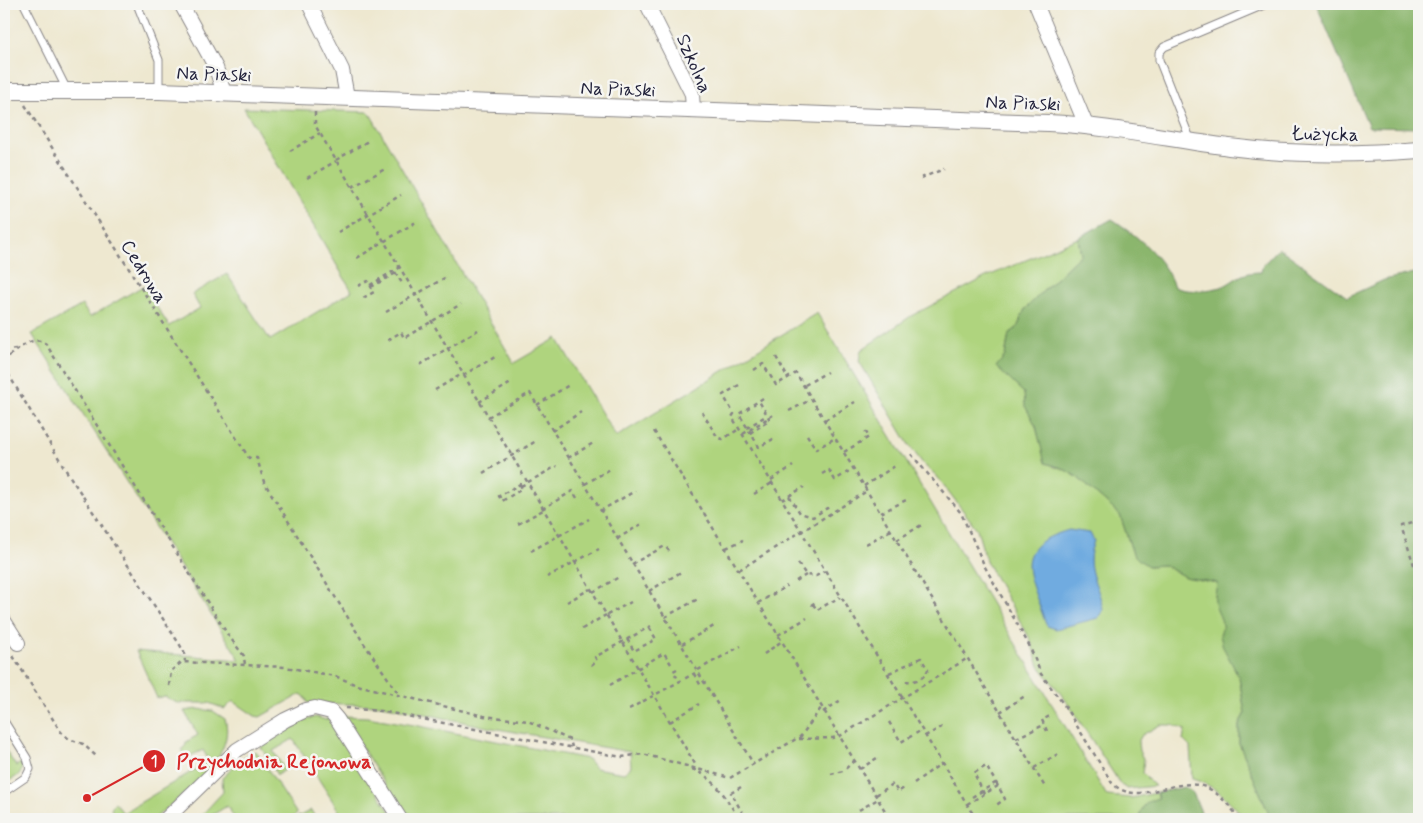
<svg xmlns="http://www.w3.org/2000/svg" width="1423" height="823" font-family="Mynerve,sans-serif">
<rect width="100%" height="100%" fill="#f6f6f2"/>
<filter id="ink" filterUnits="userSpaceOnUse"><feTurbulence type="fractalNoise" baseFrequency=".02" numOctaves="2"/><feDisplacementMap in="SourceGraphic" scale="10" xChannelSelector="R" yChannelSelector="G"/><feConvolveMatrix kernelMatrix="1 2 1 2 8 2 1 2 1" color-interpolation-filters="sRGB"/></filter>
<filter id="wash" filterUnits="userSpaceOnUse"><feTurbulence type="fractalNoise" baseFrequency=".0096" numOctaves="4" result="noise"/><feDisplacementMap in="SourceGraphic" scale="20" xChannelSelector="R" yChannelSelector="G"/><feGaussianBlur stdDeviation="1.12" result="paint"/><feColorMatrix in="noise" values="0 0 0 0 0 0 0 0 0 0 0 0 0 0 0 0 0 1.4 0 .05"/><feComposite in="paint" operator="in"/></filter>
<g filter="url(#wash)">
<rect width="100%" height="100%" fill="#eee8d0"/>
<path fill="#afd47e" stroke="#687b5c" d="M 244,108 L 369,112 L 514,363 L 557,338 L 616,437 L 817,313 L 1107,796 L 1131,798 L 1156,793 L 1159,798 L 1139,817 L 1142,819 L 407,819 L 342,716 L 367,717 L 414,725 L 588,759 L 595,768 L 624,773 L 631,767 L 630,752 L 492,728 L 382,705 L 308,703 L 305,697 L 301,694 L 260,717 L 255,716 L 233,701 L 225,709 L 209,703 L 177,703 L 166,697 L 157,698 L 136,651 L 240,660 L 32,334 L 82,305 L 90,317 L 143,286 L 169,326 L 200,308 L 192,294 L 227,274 L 270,340 L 352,291 Z
M 1078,238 L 1081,254 L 1025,309 L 1017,328 L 1009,334 L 1005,356 L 997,367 L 1024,393 C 1025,408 1032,414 1036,427 C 1040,444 1045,452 1054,467 L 1062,468 L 1077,477 L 1120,515 L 1133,554 L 1149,566 L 1164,565 L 1185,577 L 1218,583 L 1215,596 L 1216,605 L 1222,619 L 1232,662 L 1239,677 L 1245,713 L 1239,724 L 1239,743 L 1271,819 L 1246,819 C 1230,802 1216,785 1192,779 L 1190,747 L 1183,740 L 1185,730 L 1172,725 L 1160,725 L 1142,735 L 1138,742 L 1139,751 L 1144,760 L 1142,773 L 1155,786 L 1127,789 L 1121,785 L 1067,702 L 1039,666 L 1030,639 L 986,561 L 977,529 L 936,475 L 924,465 L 909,445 L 859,361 L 861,350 L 911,316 L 986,277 Z
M 198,709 L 213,711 L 225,719 C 237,759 181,795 154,819 L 117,819 L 111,809 L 115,802 L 123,813 L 201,766 L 208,759 L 203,750 L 186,758 L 183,756 L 182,749 L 186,745 L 186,742 L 198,735 L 184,711 Z
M 317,717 L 326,720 L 328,717 L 395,819 L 327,819 L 339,811 L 293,739 L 273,751 L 285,770 L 277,775 L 261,747 L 305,719 Z
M 4,748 L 16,766 L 22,762 C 25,775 13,778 4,784 Z
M 256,751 L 297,814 L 290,819 L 235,819 L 227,806 L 206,819 L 198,819 L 223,792 L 222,778 L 245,757 Z
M 311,810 L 316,819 L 294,819 Z"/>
<path fill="#8bb66d" stroke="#566c54" d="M 1316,4 L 1419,4 L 1419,128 L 1369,127 Z
M 1112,219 C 1137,235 1165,259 1174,287 C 1186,292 1204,291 1217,288 C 1235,284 1235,272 1261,272 L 1263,265 L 1279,248 L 1347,297 L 1384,280 L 1419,272 L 1419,819 L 1271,819 L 1239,743 L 1239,724 L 1245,713 L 1239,677 L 1223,647 L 1220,635 C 1226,622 1218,616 1215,604 C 1214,597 1216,590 1217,583 L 1185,577 L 1164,565 L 1148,566 L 1139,560 L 1133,554 L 1120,515 L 1077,477 L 1062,468 L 1045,463 L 1036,426 L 1025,406 L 1024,393 L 996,367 L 1005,356 L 1009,334 L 1017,328 L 1025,309 L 1081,254 L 1078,238 Z
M 1185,787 L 1193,793 L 1204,819 L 1142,819 L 1139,817 C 1143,805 1146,801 1159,798 L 1156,793 Z"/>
<path fill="#6fabe0" stroke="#48668e" d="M 1069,530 L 1090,533 L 1094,541 C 1083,569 1099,583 1103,610 L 1098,618 L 1056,629 L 1047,626 L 1045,622 C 1030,574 1007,548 1069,530 Z"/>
</g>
<g filter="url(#ink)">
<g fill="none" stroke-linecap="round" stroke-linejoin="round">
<g stroke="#888586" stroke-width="9">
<path id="service" d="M 24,4 L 67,90
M 137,4 L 159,60 L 159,91
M 1191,141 L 1159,60 L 1159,53 L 1164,47 L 1266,4
M 4,721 L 27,758 L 30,769 L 26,777 L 4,792"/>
</g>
<g stroke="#888586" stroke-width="16">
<path id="minor" d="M 181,4 L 216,68 L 224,93
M 309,4 L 342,70 L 347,97
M 647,4 L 692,94 L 693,110
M 1036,4 L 1086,125
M 4,621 L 18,643
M 166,819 L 237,750 L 285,720 L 306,710 L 315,708 L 331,712 L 337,719 L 400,819"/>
</g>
<g stroke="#888586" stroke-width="18">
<path id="tertiary" d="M 4,91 L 159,91 L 1048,123 C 1109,126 1168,139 1229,147 C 1292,155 1356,155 1419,150"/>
</g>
<path stroke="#888586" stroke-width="2.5" stroke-dasharray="4 4" stroke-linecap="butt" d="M 25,105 L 242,447 L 249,458 L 257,458 L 264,482 L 277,503 L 363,642 L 398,693
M 315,112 L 315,125 L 682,742 L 695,764 L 694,768
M 290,151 L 320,133
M 336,160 L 368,141
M 307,178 L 336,161
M 921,178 L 944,169
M 352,187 L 385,169
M 338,232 L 401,195
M 357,258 L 416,222
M 395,272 L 402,283
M 370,285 L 399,268
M 358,286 L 368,281 L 374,292 L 363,298
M 371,287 L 396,273
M 386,312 L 448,276
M 388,340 L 401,332 L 404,338 L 461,304
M 4,350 L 17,349
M 776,357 L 788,378
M 4,362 L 6,358 C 17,351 33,333 46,344 L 228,635 L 244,656 L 245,666
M 420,365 L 478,330
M 4,367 L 67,472 L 180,645 L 184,652 L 185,661
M 754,370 L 763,364 L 776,385 L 796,373 L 1045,787
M 463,375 L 495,357
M 739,385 L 723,395 L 734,414 L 732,417 L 976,819
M 805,385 L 827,372
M 435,390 L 462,374
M 763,398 L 739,414 L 759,447 L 775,438
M 479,402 L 511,383
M 537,405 L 569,385
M 789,411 L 812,399
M 702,412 L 718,438 L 723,439 L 739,429
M 488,417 L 530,393 L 754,765
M 825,420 L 855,402
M 747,428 L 767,415
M 552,431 L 581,412
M 654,431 L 890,819
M 750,433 L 770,420 L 759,401
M 743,434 L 773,415
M 807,435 L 816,449 L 835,438
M 844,452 L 869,437 L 864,429
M 911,454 L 961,513 L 985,567 L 1029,645 L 1041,674 L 1064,705 L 1112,783 C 1140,811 1180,769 1213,791 C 1223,798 1232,809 1240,819
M 568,458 L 595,442
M 483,473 L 536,441
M 822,474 L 829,470 L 835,480 L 854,468
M 771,480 L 793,466
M 520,484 L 522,489 L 502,501 L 499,496 Z
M 585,484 L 612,468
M 521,486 L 557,466
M 864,486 L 895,466
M 754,494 L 772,483
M 789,496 L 800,513 L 813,517 L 827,508 L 830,514
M 782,500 L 804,487
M 542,509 L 573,491 L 577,498
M 600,511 L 635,491
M 881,513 L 908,499
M 1419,521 L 1401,526 L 1419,580
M 518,524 L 543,510
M 617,539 L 643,523
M 897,540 L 923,524
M 866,544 L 891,530
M 726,548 L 743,540
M 531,551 L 589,519
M 798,563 L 806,575 L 816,576 L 825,571
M 632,564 L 665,546 L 670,552
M 739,570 L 867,491
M 547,577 L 599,549
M 796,581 L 806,575
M 649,591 L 681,572
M 593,592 L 619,577
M 567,602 L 590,589
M 758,603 L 787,586
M 813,604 L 817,610 L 840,597
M 811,605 L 816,602
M 607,615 L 631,602
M 665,617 L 698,599
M 582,629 L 606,615
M 778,635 L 807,618
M 627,639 L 634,651 L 656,639 L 649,627
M 682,644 L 714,626
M 764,654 L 782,641
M 13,656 L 61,732 L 69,739 L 83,744 L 96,756
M 591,665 L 597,661 L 595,657 L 651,626
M 677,669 L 673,671 L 680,682
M 698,670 L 741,646
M 889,673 L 921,658 L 928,670 C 922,681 914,682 902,681
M 694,674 L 701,686
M 610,685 L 664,653 L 671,664
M 169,686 L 171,671 L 182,662 L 285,667 L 335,676 L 357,685 L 484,716 L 528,721 L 570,740 L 572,747
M 346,708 L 380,711 L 621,757 L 643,754 L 730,778 L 801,736 L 821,708
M 629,709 L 695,673
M 823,712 L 841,700
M 1000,712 L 1025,696
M 670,722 L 699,704
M 889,722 L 901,742 L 922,730
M 1047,731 L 1042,720 L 1052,715
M 925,736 L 942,727
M 1016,738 L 1044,725
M 799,739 L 833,738 L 840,736 L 968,658
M 1034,768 L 1058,754
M 692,769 C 716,778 726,798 739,819
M 860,769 L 877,758
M 831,774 L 843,771 L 855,760
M 914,783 L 942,763
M 741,787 L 731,793 L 746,819
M 984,794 L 974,773 L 986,766 L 998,786
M 876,795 L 893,784 L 898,792 L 904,788
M 972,797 L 997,782
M 967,804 L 998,786 L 1005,799 L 995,806
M 859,810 L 878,799
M 975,816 L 981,819
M 773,819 L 776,818
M 846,819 L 849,818"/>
<use href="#service" stroke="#fff" stroke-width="7"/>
<use href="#minor" stroke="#fff" stroke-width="14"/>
<use href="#tertiary" stroke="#fff" stroke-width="16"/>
</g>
</g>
<g text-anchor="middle" stroke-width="5" stroke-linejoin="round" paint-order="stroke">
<g font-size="19" fill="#22223b" stroke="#f6f6f2">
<text transform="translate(695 63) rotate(67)" y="7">Szkolna</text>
<text transform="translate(214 73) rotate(2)" y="7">Na Piaski</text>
<text transform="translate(618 88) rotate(2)" y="7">Na Piaski</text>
<text transform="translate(1023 102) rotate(2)" y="7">Na Piaski</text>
<text transform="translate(1325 133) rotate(1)" y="7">Łużycka</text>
<text transform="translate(145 271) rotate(58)" y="7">Cedrowa</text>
</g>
</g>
<path fill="none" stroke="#d62828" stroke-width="2" d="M87 798L154 761"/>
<g fill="#d62828" stroke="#f6f6f2" stroke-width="2">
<circle cx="87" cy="798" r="5"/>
<circle cx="154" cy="761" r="12"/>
</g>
<g font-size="15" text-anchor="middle" font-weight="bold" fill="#fff">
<text x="154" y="766">1</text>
</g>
<g font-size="20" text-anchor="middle" font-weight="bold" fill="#d62828" stroke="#f6f6f2" stroke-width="5" stroke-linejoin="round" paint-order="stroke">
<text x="274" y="768">Przychodnia Rejonowa</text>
</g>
<rect width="1423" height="823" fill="none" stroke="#f6f6f2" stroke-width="20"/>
</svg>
